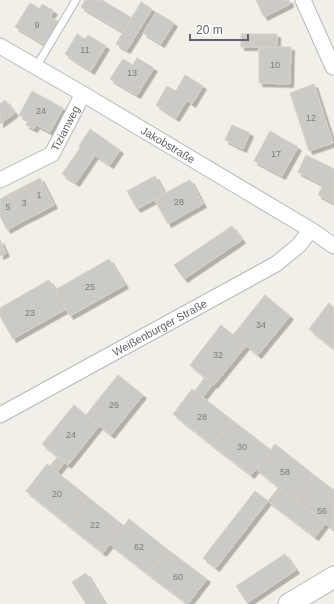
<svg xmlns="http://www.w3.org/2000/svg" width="334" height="604" font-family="Arial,sans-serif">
<defs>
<filter id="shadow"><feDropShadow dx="3.5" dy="3.5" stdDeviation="0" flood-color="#0004"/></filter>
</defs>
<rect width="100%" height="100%" fill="#f1efe8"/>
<path fill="#cccac5" stroke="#d6d1c6" filter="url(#shadow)" d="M 85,0 L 102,0 L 132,18 L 123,32 L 81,7 Z
M 256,0 L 289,0 L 290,4 L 264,17 Z
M 141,2 L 152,9 L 127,50 L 116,44 Z
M 30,3 L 40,9 L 42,4 L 54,11 L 50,17 L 59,22 L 45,45 L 15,27 Z
M 156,12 L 174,23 L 161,44 L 143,33 Z
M 77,34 L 85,39 L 88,35 L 106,46 L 91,71 L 65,54 Z
M 241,34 L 277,34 L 277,47 L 241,47 Z
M 259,47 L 291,47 L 290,84 L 259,83 Z
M 137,58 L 154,68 L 137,95 L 110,79 L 123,59 L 133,65 Z
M 185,75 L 203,86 L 192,104 L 187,100 L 176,118 L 156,105 L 167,86 L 176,91 Z
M 314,84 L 333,143 L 309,151 L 290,93 Z
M 32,91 L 63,108 L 50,132 L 36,125 L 34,129 L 26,125 L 28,120 L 19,115 Z
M 5,100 L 15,113 L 0,124 L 0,104 Z
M 232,125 L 250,133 L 243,149 L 225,140 Z
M 90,129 L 120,150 L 110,165 L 95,155 L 76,183 L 62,174 L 80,148 L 79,146 Z
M 270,131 L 298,147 L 282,176 L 254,161 Z
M 306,155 L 334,169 L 334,203 L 318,195 L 323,185 L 298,172 Z
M 155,176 L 165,194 L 137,209 L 127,191 Z
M 40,178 L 54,205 L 39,213 L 25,186 Z
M 190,180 L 203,204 L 168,224 L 154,199 Z
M 25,186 L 39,213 L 23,221 L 9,194 Z
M 9,194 L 23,221 L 7,230 L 0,216 L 0,199 Z
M 232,226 L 242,240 L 184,279 L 174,265 Z
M 0,240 L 6,253 L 0,256 Z
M 109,259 L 125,285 L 70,316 L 55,290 Z
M 49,280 L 66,309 L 13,339 L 0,316 L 0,308 Z
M 265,295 L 290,316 L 258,355 L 233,335 Z
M 329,303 L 334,308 L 334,349 L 309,329 Z
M 221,325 L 246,346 L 214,385 L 190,365 Z
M 118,375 L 143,395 L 111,435 L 86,415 Z
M 205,377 L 213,384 L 203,397 L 195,391 Z
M 192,389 L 232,420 L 212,445 L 173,414 Z
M 74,405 L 99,426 L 68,465 L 42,444 Z
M 232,420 L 271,450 L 251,475 L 212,445 Z
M 275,444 L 314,475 L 295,500 L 256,469 Z
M 58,456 L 65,462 L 57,472 L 50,466 Z
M 47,464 L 88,497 L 67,524 L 26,491 Z
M 314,475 L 334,490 L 333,529 L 295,500 Z
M 279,487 L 326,523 L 315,537 L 268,501 Z
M 255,491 L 268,501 L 216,568 L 203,558 Z
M 88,497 L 124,526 L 103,553 L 67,524 Z
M 129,519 L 167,549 L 148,574 L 110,544 Z
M 167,549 L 207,579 L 188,604 L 148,574 Z
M 285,554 L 296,570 L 247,603 L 236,586 Z
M 86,573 L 105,604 L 86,604 L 72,582 Z"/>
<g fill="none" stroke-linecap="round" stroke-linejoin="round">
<g stroke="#b5b8bc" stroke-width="9">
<path id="lane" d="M 36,67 L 76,0"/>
</g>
<g stroke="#b5b8bc" stroke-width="17">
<g id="street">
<path d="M 303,0 L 333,67"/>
<path id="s1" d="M 0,46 L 83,94 L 311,230 L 334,246"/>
<path id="s2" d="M 0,180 L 52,154 L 83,94"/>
<path id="s3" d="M 0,415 L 276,264 L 298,246 L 311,230"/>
</g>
</g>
<g stroke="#b6babf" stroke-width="23">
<path id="secondary" d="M 289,604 L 334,577"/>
</g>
<use href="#lane" stroke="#fff" stroke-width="7"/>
<use href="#street" stroke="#fff" stroke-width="15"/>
<use href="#secondary" stroke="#fff" stroke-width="21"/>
</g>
<g text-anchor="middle" stroke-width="3" stroke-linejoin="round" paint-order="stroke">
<g font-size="9" fill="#7a7d7f">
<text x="37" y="28">9</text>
<text x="85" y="53">11</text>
<text x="275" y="68">10</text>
<text x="132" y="76">13</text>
<text x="41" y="114">24</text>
<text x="311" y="121">12</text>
<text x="276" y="157">17</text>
<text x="39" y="198">1</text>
<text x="179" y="205">28</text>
<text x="24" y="206">3</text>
<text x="8" y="210">5</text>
<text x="90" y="290">25</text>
<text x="30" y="316">23</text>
<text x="261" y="328">34</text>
<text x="218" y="358">32</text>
<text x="114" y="408">26</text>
<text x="202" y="420">28</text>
<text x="71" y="438">24</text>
<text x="242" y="450">30</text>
<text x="285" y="475">58</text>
<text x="57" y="497">20</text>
<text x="322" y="514">56</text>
<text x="95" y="528">22</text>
<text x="139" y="550">62</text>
<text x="178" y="580">60</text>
</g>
<g font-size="11" fill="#5f6368" stroke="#fff">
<text dy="4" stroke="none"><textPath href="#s2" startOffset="87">Tizianweg</textPath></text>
<text dy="4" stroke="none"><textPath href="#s1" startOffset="195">Jakobstraße</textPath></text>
<text dy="4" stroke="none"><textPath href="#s3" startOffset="182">Weißenburger Straße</textPath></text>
</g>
</g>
<path d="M190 34v6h58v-6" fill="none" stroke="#5f6368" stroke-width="2"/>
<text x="196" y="34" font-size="12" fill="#5f6368" stroke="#ffffff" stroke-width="3" paint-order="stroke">20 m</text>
</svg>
